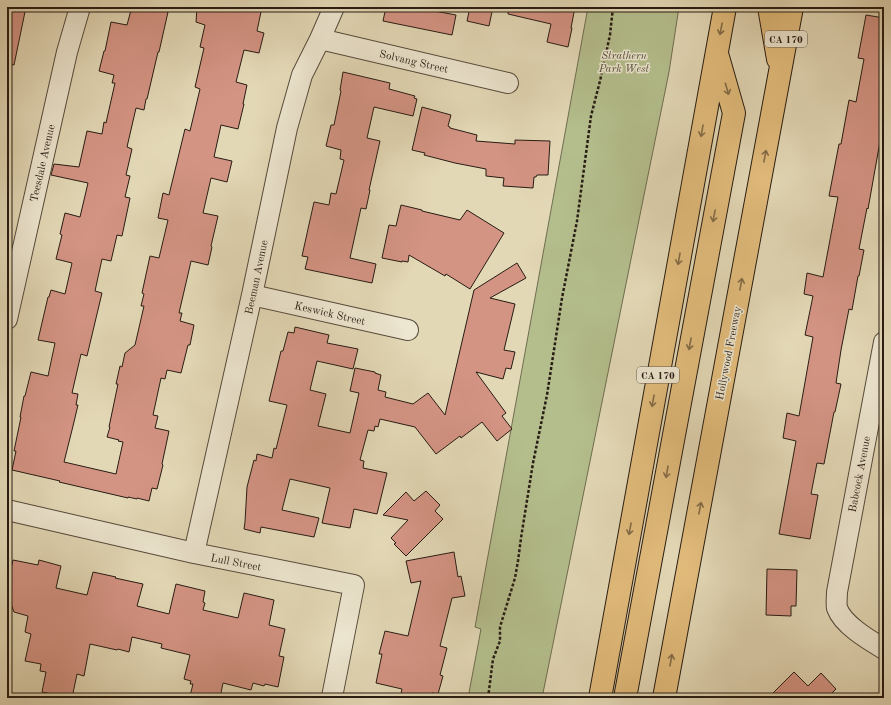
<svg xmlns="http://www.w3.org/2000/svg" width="891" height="705" font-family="'Old Standard TT',serif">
<rect width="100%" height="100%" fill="#e3d8b6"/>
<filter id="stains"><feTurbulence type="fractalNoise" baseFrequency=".005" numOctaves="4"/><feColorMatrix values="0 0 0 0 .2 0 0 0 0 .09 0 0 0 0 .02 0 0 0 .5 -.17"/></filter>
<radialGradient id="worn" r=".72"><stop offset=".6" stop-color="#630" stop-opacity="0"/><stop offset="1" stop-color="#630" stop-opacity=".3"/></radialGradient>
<path fill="#b4be8d" stroke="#6e6d50" d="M 588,7 L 679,7 L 669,72 L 542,698 L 468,698 L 481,629 L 475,627 Z"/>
<path fill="#d49484" stroke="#271c13" d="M 7,7 L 26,7 L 14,65 L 7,64 Z
M 133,7 L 148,7 L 168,12 L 159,52 L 158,52 L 147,99 L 146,99 L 144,110 L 136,108 L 127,147 L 132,149 L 126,175 L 130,176 L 125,197 L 130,198 L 122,236 L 117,235 L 111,261 L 102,259 L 95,291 L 102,293 L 87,356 L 81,354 L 72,393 L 78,394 L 76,405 L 78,405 L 73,426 L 64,462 L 116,474 L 123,442 L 118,441 L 119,440 L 107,437 L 110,427 L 109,427 L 118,384 L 116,384 L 120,366 L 122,367 L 125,353 L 135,345 L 144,306 L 141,306 L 144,294 L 142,293 L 150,256 L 159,258 L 168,220 L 158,218 L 163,193 L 169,195 L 185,129 L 190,131 L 200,89 L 195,87 L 204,48 L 200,47 L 205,25 L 196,22 L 197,7 L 262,7 L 257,31 L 264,33 L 259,53 L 244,50 L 236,82 L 247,85 L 243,104 L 244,104 L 238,129 L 221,125 L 214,157 L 232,161 L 227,182 L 211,178 L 203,213 L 218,216 L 211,246 L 212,247 L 208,265 L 191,261 L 189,270 L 179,313 L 182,313 L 180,321 L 194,325 L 190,345 L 188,345 L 181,373 L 167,370 L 165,379 L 161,378 L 153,415 L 158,416 L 155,428 L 169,431 L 162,464 L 163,465 L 157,489 L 152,488 L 149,501 L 137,498 L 137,499 L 128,497 L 128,498 L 59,482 L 60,481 L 12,470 L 16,451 L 14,451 L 21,417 L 20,417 L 24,396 L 25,396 L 31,372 L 48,376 L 55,343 L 38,340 L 48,297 L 49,297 L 51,290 L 65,294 L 72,263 L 56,259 L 62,235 L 60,234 L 65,213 L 80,217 L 88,183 L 51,175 L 54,164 L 79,167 L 87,131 L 102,134 L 104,122 L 106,123 L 115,83 L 112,83 L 114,75 L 99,71 L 104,51 L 105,51 L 111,22 L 127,25 L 131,10 L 132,10 Z
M 386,7 L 425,7 L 424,9 L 456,15 L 452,35 L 383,21 Z
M 470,7 L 493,7 L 489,26 L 467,21 Z
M 508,7 L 575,7 L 571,28 L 572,28 L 568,47 L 547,42 L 551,24 L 508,14 Z
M 866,15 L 884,18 L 884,119 L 868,209 L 867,208 L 859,249 L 864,250 L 859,276 L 858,276 L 852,310 L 849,309 L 841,350 L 836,383 L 841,384 L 835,412 L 834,412 L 824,464 L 817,463 L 811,494 L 818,495 L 810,539 L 779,534 L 796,441 L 783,438 L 787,413 L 799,416 L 813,337 L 805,335 L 813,296 L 804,294 L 807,273 L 823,277 L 838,197 L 829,196 L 839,144 L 841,144 L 849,100 L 856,102 L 864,59 L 858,58 Z
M 343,72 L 390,83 L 389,89 L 415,96 L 414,98 L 417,99 L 413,116 L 374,107 L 367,138 L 380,141 L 369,190 L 370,190 L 366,209 L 361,208 L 350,258 L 376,264 L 372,283 L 305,269 L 308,257 L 302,256 L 314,202 L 329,205 L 331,193 L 336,194 L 344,160 L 340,159 L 341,150 L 326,146 L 331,125 L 334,125 L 341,91 L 340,90 Z
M 422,107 L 451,115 L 448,126 L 450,127 L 450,128 L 477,135 L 476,141 L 515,144 L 515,140 L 550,141 L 548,175 L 537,175 L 536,177 L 534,177 L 533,188 L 503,186 L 504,178 L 486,176 L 486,169 L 455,163 L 424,155 L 425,153 L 412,150 Z
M 401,205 L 422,210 L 422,211 L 460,220 L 467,210 L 504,233 L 470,289 L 446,274 L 445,276 L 409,255 L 408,262 L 402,261 L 402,262 L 382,258 L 389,225 L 396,226 Z
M 517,263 L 526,278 L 490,298 L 515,304 L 504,350 L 515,352 L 511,369 L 506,368 L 503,379 L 476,372 L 506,413 L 502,416 L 512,429 L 497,441 L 482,422 L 461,438 L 460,436 L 436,454 L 415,427 L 380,419 L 378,427 L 375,426 L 374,431 L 368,430 L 360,460 L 364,461 L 363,468 L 387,473 L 377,514 L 354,509 L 350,528 L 322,523 L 330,488 L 290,479 L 282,510 L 319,518 L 314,537 L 261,527 L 260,533 L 244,529 L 245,522 L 247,487 L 254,460 L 256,461 L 257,454 L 272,458 L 274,448 L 276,449 L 287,405 L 269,401 L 281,351 L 283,351 L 288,332 L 294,333 L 295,327 L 329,335 L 327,343 L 358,349 L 353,369 L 317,361 L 310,390 L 326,394 L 318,426 L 350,433 L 359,393 L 350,391 L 355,368 L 375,372 L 375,373 L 381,375 L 378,390 L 386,392 L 385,397 L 413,404 L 428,393 L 445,415 L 474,290 Z
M 426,491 L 440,505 L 435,511 L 443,519 L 406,556 L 394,544 L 396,543 L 391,538 L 408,520 L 383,515 L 406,492 L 414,501 Z
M 454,552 L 458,577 L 461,576 L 465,596 L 452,598 L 440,646 L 447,648 L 440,675 L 443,676 L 438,694 L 432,693 L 431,698 L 400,698 L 402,689 L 376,683 L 382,654 L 379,654 L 385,631 L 408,636 L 421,581 L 411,583 L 406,561 Z
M 13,560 L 38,565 L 39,560 L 61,566 L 56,588 L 87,595 L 93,572 L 116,577 L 115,578 L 143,584 L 137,606 L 169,614 L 176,584 L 205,591 L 203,602 L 205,603 L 203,610 L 238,618 L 244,593 L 274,600 L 269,625 L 285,629 L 279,656 L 284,657 L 278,687 L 265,684 L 264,686 L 253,683 L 251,690 L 223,683 L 220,698 L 199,698 L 190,696 L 193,684 L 190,684 L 191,681 L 184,679 L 190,655 L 161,648 L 162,644 L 132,637 L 129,652 L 118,649 L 117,650 L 90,644 L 84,676 L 77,674 L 72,698 L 42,692 L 46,672 L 40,671 L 41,664 L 25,661 L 31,634 L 25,632 L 28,616 L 14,612 L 7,593 L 7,586 Z
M 767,569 L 797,570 L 796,606 L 791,606 L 791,616 L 766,615 Z
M 794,672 L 808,686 L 821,673 L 836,689 L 827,698 L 768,698 Z"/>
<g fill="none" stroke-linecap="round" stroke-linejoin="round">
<g stroke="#564b3c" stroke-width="22">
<path id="street" d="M 320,39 L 508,83
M 252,295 L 408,330
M 7,319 L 67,52 L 80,7
M 884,342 L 837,592 C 837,597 836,603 837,608 C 843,625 869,640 884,649
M 7,510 L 194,553 L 354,585 L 332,697
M 194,553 L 252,295 L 287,128 L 302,75 L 320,39 L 334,7"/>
</g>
<g stroke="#271c13" stroke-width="24">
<path id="highway" d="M 769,7 L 778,59
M 600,698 L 725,7
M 625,698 L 734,113 L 718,57
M 664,698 L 792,7"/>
</g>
<path stroke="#271c13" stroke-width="2.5" stroke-dasharray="3 2" stroke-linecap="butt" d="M 488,698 L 493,659 L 500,641 L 500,627 L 515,578 L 518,561 L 521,538 L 533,463 L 547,395 L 562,298 L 577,221 L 591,116 L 600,81 L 610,35 L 613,7"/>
<use href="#street" stroke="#ede6d0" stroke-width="20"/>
<use href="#highway" stroke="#e2bc7b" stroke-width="22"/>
</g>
<defs><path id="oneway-shaft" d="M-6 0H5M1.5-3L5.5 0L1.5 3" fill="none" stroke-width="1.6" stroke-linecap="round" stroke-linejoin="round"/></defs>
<g stroke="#846c47">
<use href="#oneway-shaft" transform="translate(721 29) rotate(101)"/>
<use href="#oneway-shaft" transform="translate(727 89) rotate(74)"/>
<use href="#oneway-shaft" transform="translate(702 131) rotate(100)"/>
<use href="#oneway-shaft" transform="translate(765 156) rotate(-79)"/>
<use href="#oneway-shaft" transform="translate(714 216) rotate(101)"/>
<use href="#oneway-shaft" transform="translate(679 259) rotate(100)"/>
<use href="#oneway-shaft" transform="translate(741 284) rotate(-79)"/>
<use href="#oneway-shaft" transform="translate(690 344) rotate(101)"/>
<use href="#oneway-shaft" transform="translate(653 401) rotate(100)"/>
<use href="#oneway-shaft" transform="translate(667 472) rotate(100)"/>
<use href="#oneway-shaft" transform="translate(700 508) rotate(-79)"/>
<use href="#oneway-shaft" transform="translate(630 529) rotate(100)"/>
<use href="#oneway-shaft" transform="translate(671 660) rotate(-80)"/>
</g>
<g text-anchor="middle" stroke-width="3" stroke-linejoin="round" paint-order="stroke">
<g fill="#ede6d0" stroke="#62594c" stroke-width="1">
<rect x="765" y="31" width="42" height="16" rx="3"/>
<rect x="637" y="367" width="42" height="16" rx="3"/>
</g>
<g font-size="10" font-weight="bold" fill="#271c13">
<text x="786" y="43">CA 170</text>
<text x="658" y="379">CA 170</text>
</g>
<g font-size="11" font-style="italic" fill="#514d38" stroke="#ede6d0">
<text x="624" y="59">Strathern<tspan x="624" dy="13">Park West</tspan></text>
</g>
<g font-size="11" fill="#271c13" stroke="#ede6d0">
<text transform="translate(414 61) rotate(13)" y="4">Solvang Street</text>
<text transform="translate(42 163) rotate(-77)" y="4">Teesdale Avenue</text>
<text transform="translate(256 277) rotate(-78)" y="4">Beeman Avenue</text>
<text transform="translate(330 313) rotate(13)" y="4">Keswick Street</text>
<text transform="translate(728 353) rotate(-79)" y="4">Hollywood Freeway</text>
<text transform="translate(859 474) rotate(-79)" y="4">Babcock Avenue</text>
<text transform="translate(236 562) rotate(11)" y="4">Lull Street</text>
</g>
</g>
<rect width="891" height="705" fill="none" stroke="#e3d8b6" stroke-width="24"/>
<rect x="8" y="8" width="875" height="689" fill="none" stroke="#271c13" stroke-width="2"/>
<rect x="12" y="12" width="867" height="681" fill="none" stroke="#271c13"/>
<rect width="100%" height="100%" filter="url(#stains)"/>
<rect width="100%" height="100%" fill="url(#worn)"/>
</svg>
